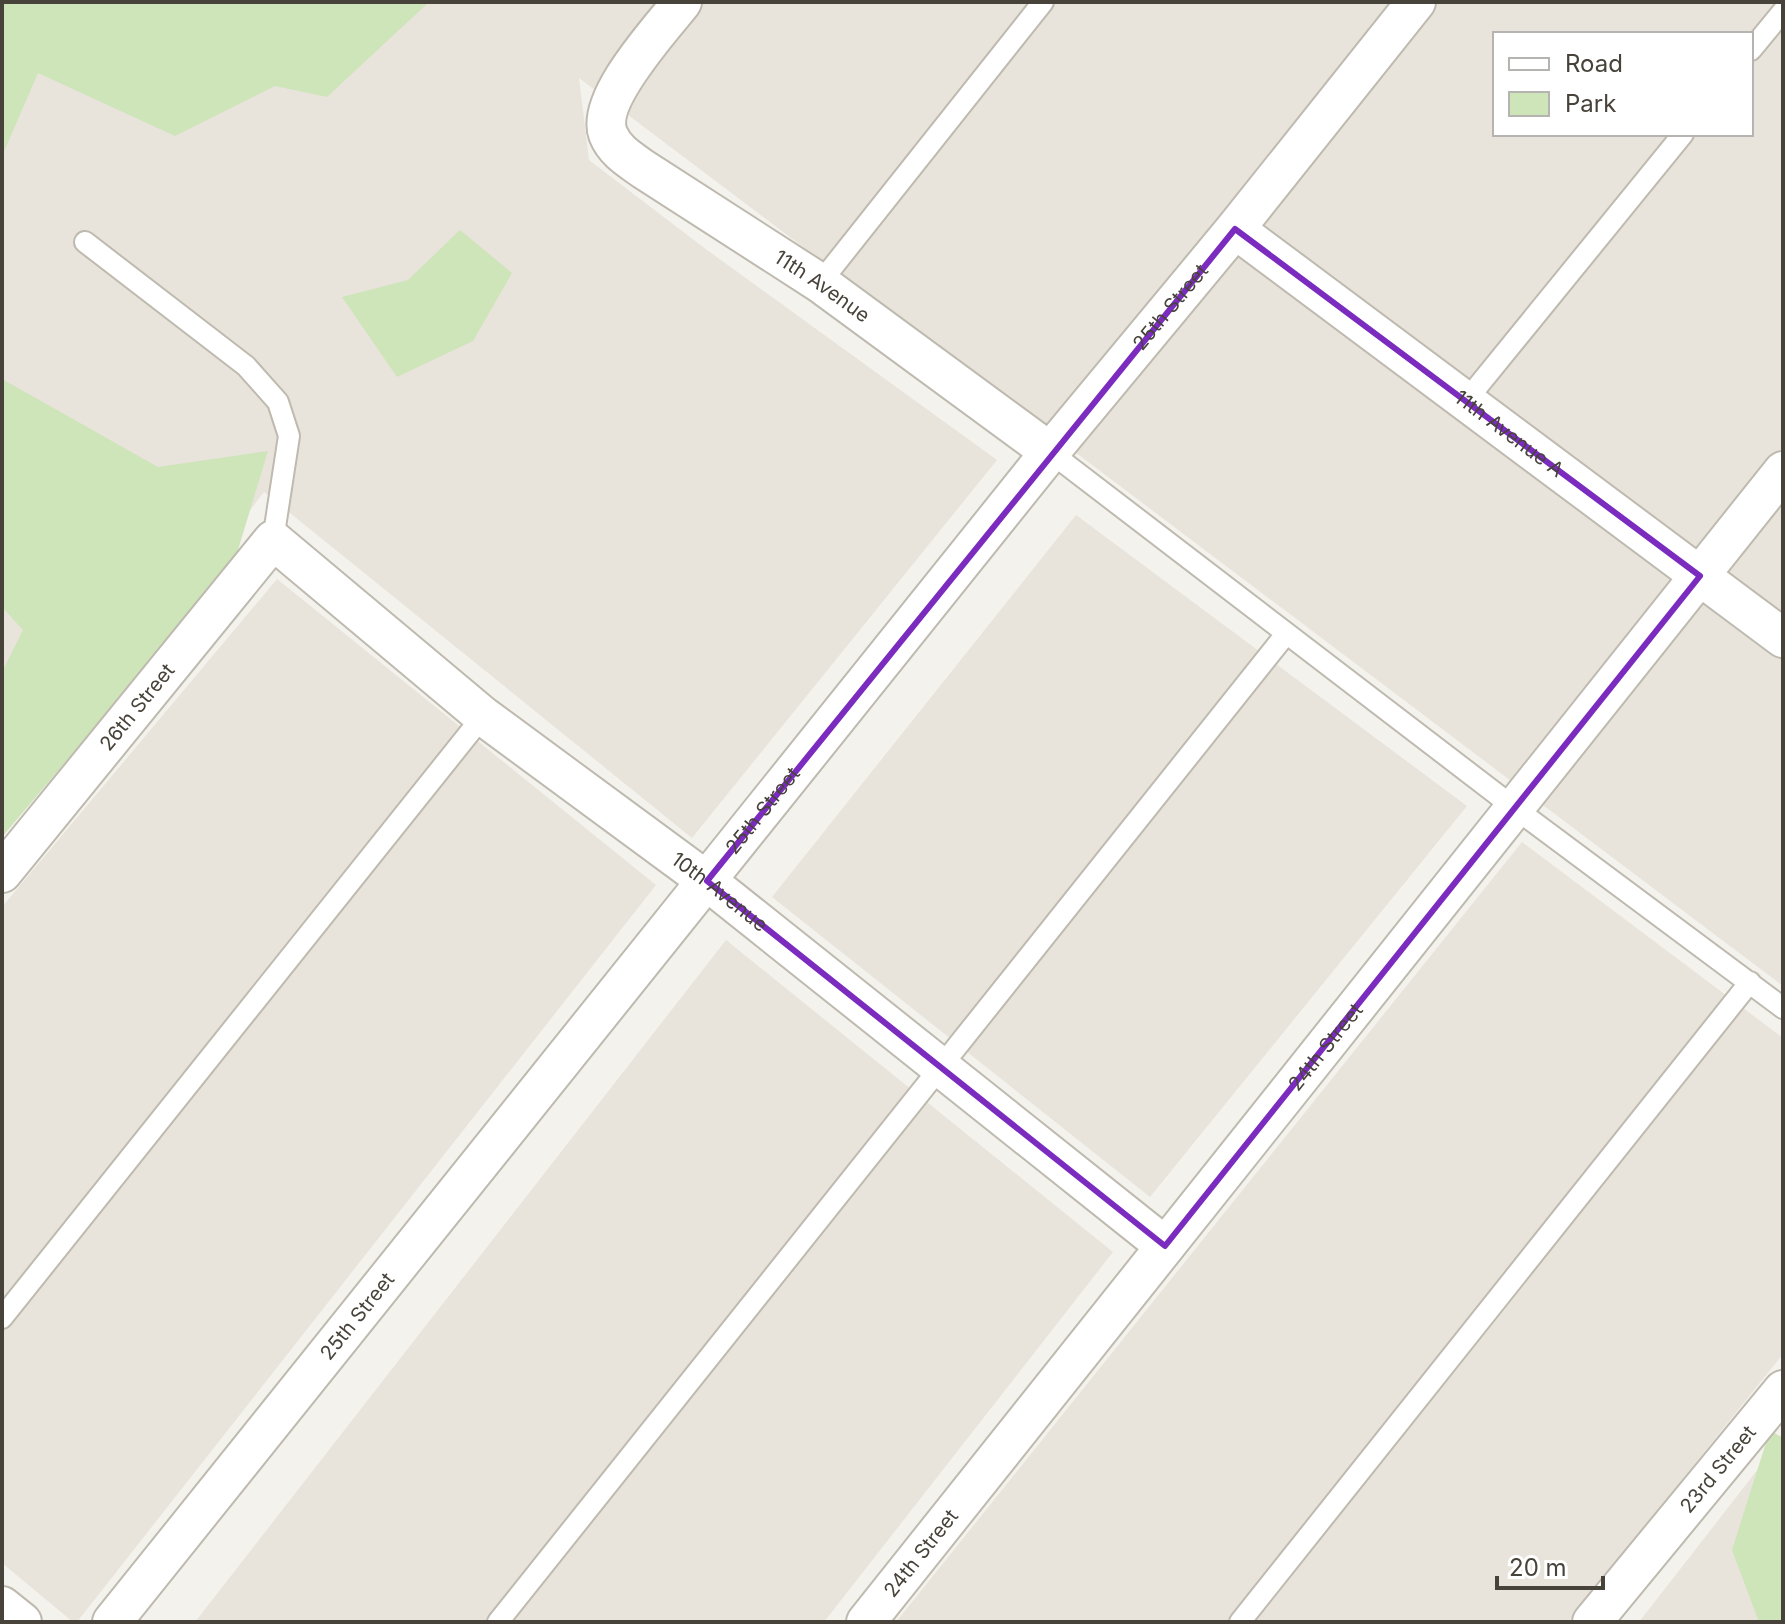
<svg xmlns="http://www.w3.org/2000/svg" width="1785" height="1624" font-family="Inter,sans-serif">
<rect width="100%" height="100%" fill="#f4f2ec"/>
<path fill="#e8e4db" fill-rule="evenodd" d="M 2,2 L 1783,2 L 1783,986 L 579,78 L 589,160 L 707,250 L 997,460 L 692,838 L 264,492 L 241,522 L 2,814 ZM 1495,34 L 1751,34 L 1751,134 L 1495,134 Z
M 1076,515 L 1467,806 L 1150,1197 L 772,897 Z
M 277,579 L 656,885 L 77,1622 L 73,1622 L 2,1563 L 2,907 Z
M 1522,842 L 1783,1038 L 1783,1354 L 1568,1622 L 896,1622 Z
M 726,940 L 1113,1252 L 824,1622 L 195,1622 Z
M 1783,1437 L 1783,1622 L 1639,1622 Z"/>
<path fill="#cee4b9" d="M 2,2 L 429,2 L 327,97 L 275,86 L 175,136 L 38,73 L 2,156 Z
M 460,230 L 512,273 L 473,341 L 397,377 L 342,297 L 408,280 Z
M 2,379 L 158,467 L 268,451 L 234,563 L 2,837 L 2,672 L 23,630 L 2,607 Z
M 1770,1430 L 1783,1438 L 1783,1546 L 1781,1563 L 1783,1566 L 1783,1622 L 1759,1622 L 1732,1550 Z"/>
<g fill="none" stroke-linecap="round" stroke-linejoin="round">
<g stroke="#bfbaaf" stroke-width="24">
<path id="lane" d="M 1751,50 L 1783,11
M 85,242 L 246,366 L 278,402 L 289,436 L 273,540
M 820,283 L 1043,2
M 1465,402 L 1683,134
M 1050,452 L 1516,809 L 1783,1008
M 2,1318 L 483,716
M 498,1622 L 1286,634
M 1240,1622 L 1750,982"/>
</g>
<g stroke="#bfbaaf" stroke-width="42">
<g id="street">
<path id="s1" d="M 682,2 C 661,29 595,99 608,134 C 615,151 629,159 643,169 L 820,283 L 1050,452"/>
<path id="s2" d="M 1235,229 L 1783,638"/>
<path id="s3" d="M 2,873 L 273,540 L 483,716 L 707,881 L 1165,1246"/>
<path d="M 2,1606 L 22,1622"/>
<path id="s4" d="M 112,1622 L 1050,452 L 1235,229 L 1416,2"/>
<path id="s5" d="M 866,1622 C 1171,1238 1480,857 1783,471"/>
<path id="s6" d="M 1592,1622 L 1783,1390"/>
</g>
</g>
<use href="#lane" stroke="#fff" stroke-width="20"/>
<use href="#street" stroke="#fff" stroke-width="38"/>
</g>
<path fill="none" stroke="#7b2cbf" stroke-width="6" stroke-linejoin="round" d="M 1235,229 L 1700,576 L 1165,1246 L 707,881 Z"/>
<g text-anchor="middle" stroke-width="8" stroke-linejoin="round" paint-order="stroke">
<g font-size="20" fill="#48433a" stroke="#fff">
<text dy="7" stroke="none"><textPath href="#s1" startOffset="420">11th Avenue</textPath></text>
<text dy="7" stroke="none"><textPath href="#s4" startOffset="1688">25th Street</textPath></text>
<text dy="7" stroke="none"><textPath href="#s2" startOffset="342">11th Avenue A</textPath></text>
<text dy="7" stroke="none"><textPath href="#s3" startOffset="214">26th Street</textPath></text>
<text dy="7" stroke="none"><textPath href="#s4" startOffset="1040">25th Street</textPath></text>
<text dy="7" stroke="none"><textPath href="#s3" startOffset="998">10th Avenue</textPath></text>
<text dy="7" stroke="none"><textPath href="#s5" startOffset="736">24th Street</textPath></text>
<text dy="7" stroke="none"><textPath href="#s4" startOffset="392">25th Street</textPath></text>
<text dy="7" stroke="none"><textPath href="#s6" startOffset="198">23rd Street</textPath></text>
<text dy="7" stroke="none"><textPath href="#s5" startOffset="88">24th Street</textPath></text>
</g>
</g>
<rect width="1785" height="1624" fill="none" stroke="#48433a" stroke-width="8"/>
<rect x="1493" y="32" width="260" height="104" fill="#ffffff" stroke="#b6b4b0" stroke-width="2"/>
<rect x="1509" y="58" width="40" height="12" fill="#ffffff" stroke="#b6b4b0" stroke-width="2"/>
<text x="1565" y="72" font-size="24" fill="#48433a">Road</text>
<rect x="1509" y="92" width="40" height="24" fill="#cee4b9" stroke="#b6b4b0" stroke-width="2"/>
<text x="1565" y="112" font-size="24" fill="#48433a">Park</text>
<path d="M1497 1576v12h106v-12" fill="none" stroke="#48433a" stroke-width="4"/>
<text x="1509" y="1576" font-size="24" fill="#48433a" stroke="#ffffff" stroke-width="6" paint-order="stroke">20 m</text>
</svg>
